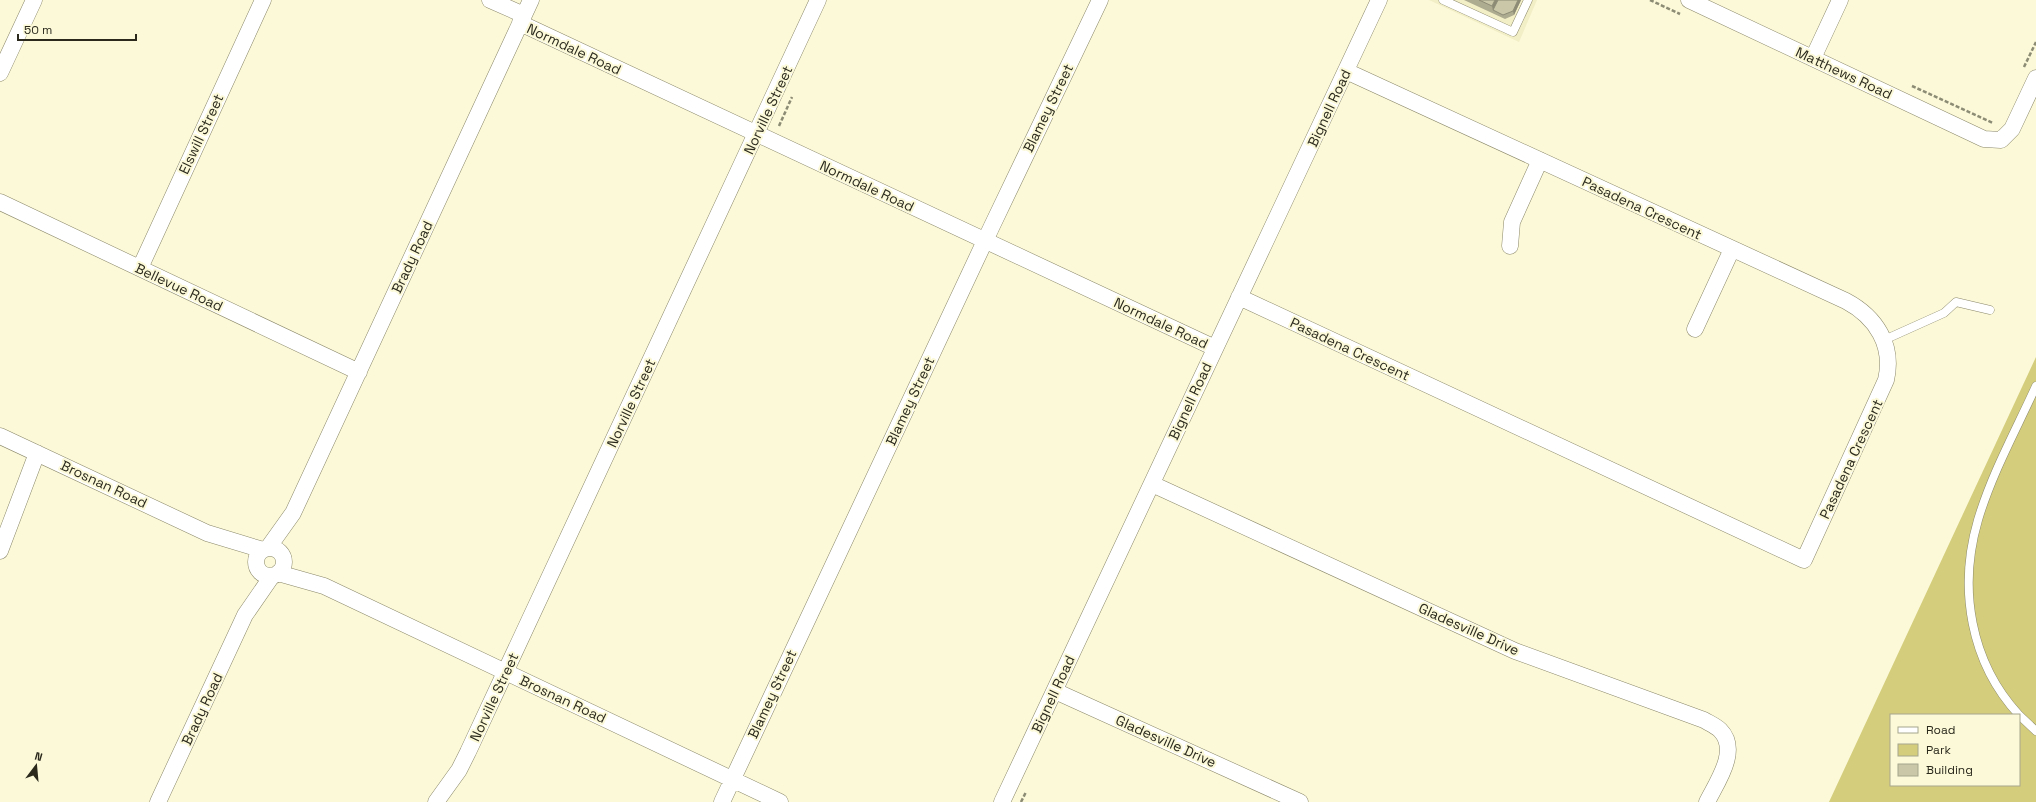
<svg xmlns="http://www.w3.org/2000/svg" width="2036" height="802" font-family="'Space Grotesk',sans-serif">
<rect width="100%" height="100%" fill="#fbf9d8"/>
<path fill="#f2eec6" d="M 1429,0 L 1537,0 L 1519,42 Z"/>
<path fill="#d4cd7c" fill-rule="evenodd" d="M 2036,357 L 2036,802 L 1829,802 ZM 1891,715 L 2019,715 L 2019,785 L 1891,785 Z"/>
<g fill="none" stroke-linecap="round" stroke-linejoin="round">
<g stroke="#8a8769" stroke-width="9">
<path id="service" d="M 1443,0 L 1513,32 L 1528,0
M 1884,340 L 1944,313 L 1956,302 L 1990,310
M 2019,715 C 1970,662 1958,588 1978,520 C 1992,473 2016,430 2036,386
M 2019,715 L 2036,731"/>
</g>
<g stroke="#8a8769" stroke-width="17">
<path id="minor" d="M 490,0 L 524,15
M 1689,0 L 1984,139 L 2001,140 L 2012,129 L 2036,78
M 520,23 L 1215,348
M 1813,58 L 1840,0
M 0,73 L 34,0
M 0,202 L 359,372
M 1510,246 L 1512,222 L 1540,160
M 140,268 L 263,0
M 1239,297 L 1804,560 L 1886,380 C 1894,345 1876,317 1846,301 L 1346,71
M 1695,329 L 1732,249
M 0,436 L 207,533 L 263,550
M 1152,484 L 1515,651 L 1704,720 C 1709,723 1716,726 1720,730 C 1740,750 1717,782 1707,802
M256 562a14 14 0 1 1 28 0a14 14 0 1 1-28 0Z
M 268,548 L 293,513 L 531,0
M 0,551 L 37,453
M 278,573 L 324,586 L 780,802
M 1055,691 L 1300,802
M 158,802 L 245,615 L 272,576
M 436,802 L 459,770 L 468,752 L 818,0
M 722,802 L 991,228 L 1100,0
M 1002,802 L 1379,0"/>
</g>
<path stroke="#8c8b74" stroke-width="2.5" stroke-dasharray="4 2" stroke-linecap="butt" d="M 1650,0 L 1680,14
M 2024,67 L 2036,42
M 1912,86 L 1993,123
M 779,126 L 792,97
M 1021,802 L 1026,792"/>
<use href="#service" stroke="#fff" stroke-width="8"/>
<use href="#minor" stroke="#fff" stroke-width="16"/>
</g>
<path fill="#adab90" d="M 1464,0 L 1521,0 L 1514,15 L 1505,19 Z"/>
<path fill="#8d8b75" d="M 1495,0 L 1502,0 L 1493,10 L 1492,6 Z
M 1518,0 L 1521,0 L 1514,15 L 1513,11 Z"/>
<path fill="#c9c7a7" stroke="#8d8b75" d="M 1479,0 L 1495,0 L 1492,6 Z
M 1498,0 L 1518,0 L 1513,11 L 1503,15 L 1493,10 Z"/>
<g text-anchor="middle" stroke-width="4" stroke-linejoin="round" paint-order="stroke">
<g font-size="14" fill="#2a291c" stroke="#fbf9d8">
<text transform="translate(574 49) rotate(25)" y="5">Normdale Road</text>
<text transform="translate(1844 73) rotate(25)" y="5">Matthews Road</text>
<text transform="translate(1048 108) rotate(-64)" y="5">Blamey Street</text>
<text transform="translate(1329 108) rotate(-65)" y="5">Bignell Road</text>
<text transform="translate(768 110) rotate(-65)" y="5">Norville Street</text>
<text transform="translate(201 134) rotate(-65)" y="5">Elswill Street</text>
<text transform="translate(867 186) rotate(25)" y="5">Normdale Road</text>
<text transform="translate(1642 208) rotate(25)" y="5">Pasadena Crescent</text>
<text transform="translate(412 257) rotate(-65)" y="5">Brady Road</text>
<text transform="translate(179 287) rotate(25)" y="5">Bellevue Road</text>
<text transform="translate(1161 323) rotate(25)" y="5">Normdale Road</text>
<text transform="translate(1350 349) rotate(25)" y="5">Pasadena Crescent</text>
<text transform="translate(910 401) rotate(-65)" y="5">Blamey Street</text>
<text transform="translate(1190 401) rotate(-65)" y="5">Bignell Road</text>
<text transform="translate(631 403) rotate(-65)" y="5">Norville Street</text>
<text transform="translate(1851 459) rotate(-65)" y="5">Pasadena Crescent</text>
<text transform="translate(104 484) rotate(25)" y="5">Brosnan Road</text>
<text transform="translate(1469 629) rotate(24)" y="5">Gladesville Drive</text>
<text transform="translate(772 694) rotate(-65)" y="5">Blamey Street</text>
<text transform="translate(1053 694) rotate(-65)" y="5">Bignell Road</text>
<text transform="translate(494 697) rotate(-65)" y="5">Norville Street</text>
<text transform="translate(563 699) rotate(25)" y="5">Brosnan Road</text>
<text transform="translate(202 709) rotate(-65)" y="5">Brady Road</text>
<text transform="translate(1166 741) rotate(24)" y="5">Gladesville Drive</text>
</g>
</g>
<rect x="1890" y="714" width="130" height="72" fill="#fbf9d8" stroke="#a7a68d"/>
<rect x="1898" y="727" width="20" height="6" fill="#ffffff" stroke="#a7a68d"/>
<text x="1926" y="734" font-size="12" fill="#2a291c">Road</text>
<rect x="1898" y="744" width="20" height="12" fill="#d4cd7c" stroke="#a7a68d"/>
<text x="1926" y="754" font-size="12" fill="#2a291c">Park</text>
<rect x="1898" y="764" width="20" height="12" fill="#c9c7a7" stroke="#a7a68d"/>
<text x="1926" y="774" font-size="12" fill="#2a291c">Building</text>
<g transform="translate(36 766) rotate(16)" stroke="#fbf9d8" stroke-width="3" paint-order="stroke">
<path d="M0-3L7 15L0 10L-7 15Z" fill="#2a291c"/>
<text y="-6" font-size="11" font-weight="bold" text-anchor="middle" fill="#2a291c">N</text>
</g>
<path d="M18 34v6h118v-6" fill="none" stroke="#2a291c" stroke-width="2"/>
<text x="24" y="34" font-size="12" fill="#2a291c" stroke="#fbf9d8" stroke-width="3" paint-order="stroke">50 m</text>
</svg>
